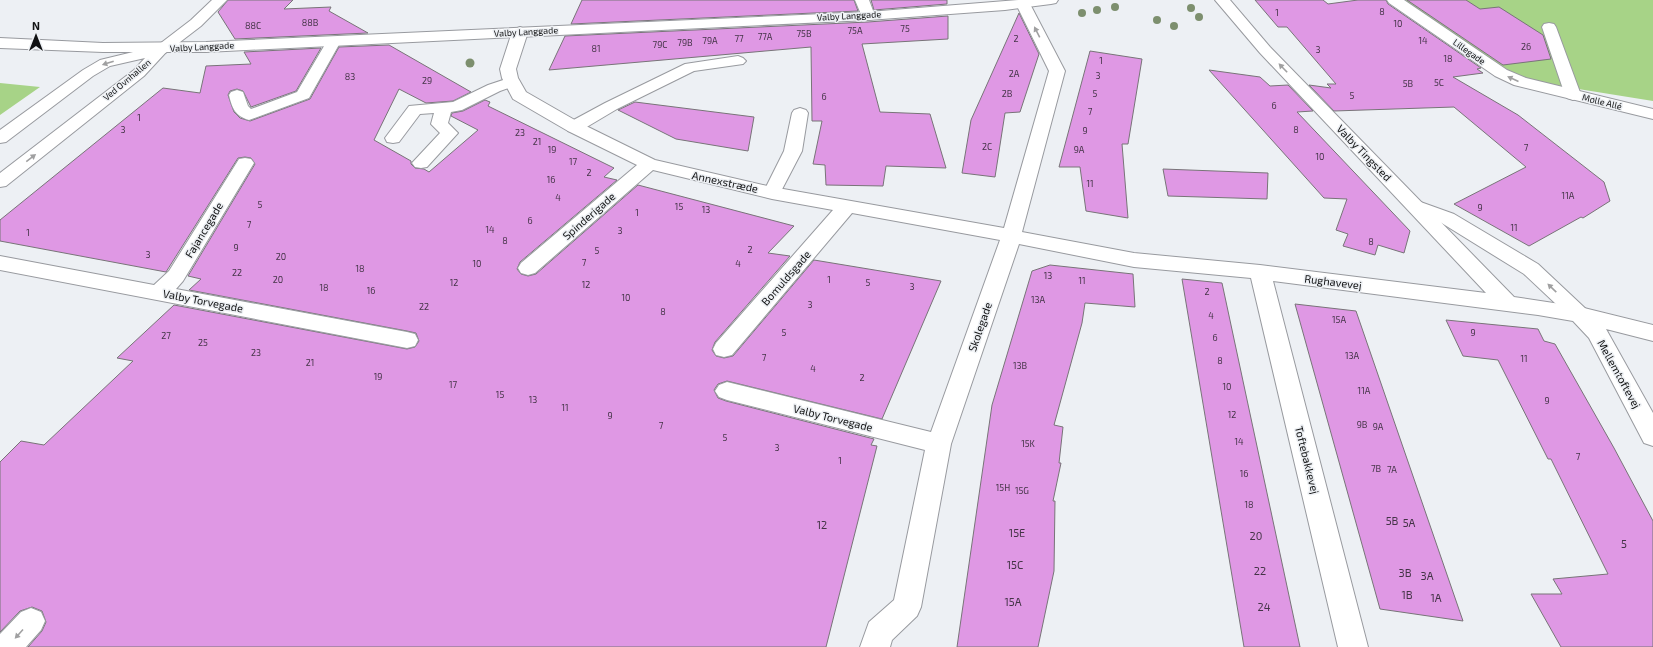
<svg xmlns="http://www.w3.org/2000/svg" width="1653" height="647" font-family="'Exo 2',sans-serif">
<rect width="100%" height="100%" fill="#edf0f4"/>
<path fill="#a7d387" d="M 1403,0 L 1653,0 L 1653,101 L 1523,80 Z
M 0,83 L 40,87 L 0,115 Z"/>
<path fill="#df98e4" stroke="#787478" d="M 228,0 L 293,0 L 284,9 L 331,7 L 329,11 L 368,33 L 235,39 L 218,12 Z
M 582,0 L 854,0 L 858,11 L 571,24 Z
M 871,0 L 947,0 L 947,4 L 874,10 Z
M 1255,0 L 1323,0 L 1328,4 L 1358,0 L 1386,0 L 1388,4 L 1481,68 L 1477,69 L 1483,73 L 1453,77 L 1518,115 L 1604,182 L 1610,201 L 1583,218 L 1581,217 L 1529,246 L 1454,204 L 1526,167 L 1454,107 L 1334,111 L 1309,85 L 1331,88 L 1327,84 L 1336,84 L 1287,27 L 1278,27 Z
M 1407,0 L 1466,0 L 1480,9 L 1499,7 L 1543,35 L 1551,59 L 1503,65 Z
M 1019,13 L 1039,54 L 1020,112 L 1005,113 L 995,177 L 962,173 L 971,120 Z
M 948,16 L 948,39 L 862,44 L 880,112 L 930,114 L 946,168 L 886,166 L 883,186 L 826,185 L 825,165 L 813,164 L 822,121 L 812,121 L 811,47 L 549,70 L 565,36 L 868,22 Z
M 389,45 L 471,92 L 453,101 L 426,103 L 399,89 L 374,140 L 411,161 L 411,164 L 415,168 L 424,169 L 429,172 L 478,130 L 451,116 L 452,113 L 463,111 L 485,100 L 490,102 L 488,106 L 614,168 L 604,177 L 617,180 L 520,262 L 517,269 L 521,274 L 528,276 L 536,274 L 638,185 L 794,226 L 768,253 L 790,256 L 715,342 L 712,350 L 716,356 L 724,358 L 733,356 L 814,260 L 941,281 L 882,419 L 727,381 L 718,384 L 714,390 L 718,398 L 726,401 L 874,439 L 871,445 L 877,446 L 826,647 L 28,647 L 42,631 L 46,622 L 42,611 L 32,607 L 20,611 L 0,632 L 0,462 L 21,441 L 44,445 L 133,361 L 117,358 L 174,305 L 407,349 L 415,347 L 419,341 L 416,333 L 407,331 L 189,290 L 201,279 L 188,276 L 255,164 L 251,158 L 245,157 L 238,158 L 166,272 L 0,241 L 0,220 L 163,88 L 200,93 L 206,66 L 251,64 L 244,52 L 321,48 L 296,91 L 251,107 L 243,91 L 237,89 L 230,91 L 228,95 L 234,112 L 240,118 L 250,121 L 310,99 L 339,47 Z
M 1090,51 L 1142,59 L 1128,144 L 1122,144 L 1128,218 L 1086,211 L 1080,167 L 1059,167 Z
M 1209,70 L 1260,77 L 1270,86 L 1288,85 L 1313,111 L 1297,112 L 1410,231 L 1404,253 L 1378,245 L 1375,255 L 1343,246 L 1348,234 L 1336,230 L 1347,199 L 1324,198 Z
M 635,102 L 754,117 L 748,151 L 676,139 L 618,110 Z
M 1163,169 L 1268,173 L 1267,199 L 1168,196 Z
M 1050,265 L 1133,274 L 1135,307 L 1085,303 L 1082,323 L 1054,425 L 1063,427 L 1059,463 L 1061,463 L 1053,501 L 1055,501 L 1054,571 L 1038,647 L 957,647 L 992,405 L 1032,271 Z
M 1182,279 L 1222,283 L 1300,647 L 1244,647 Z
M 1295,304 L 1356,311 L 1463,621 L 1380,609 Z
M 1446,320 L 1538,329 L 1544,341 L 1555,344 L 1614,448 L 1653,521 L 1653,647 L 1561,647 L 1531,594 L 1562,594 L 1553,579 L 1608,574 L 1551,459 L 1548,459 L 1498,360 L 1463,356 Z"/>
<g fill="none" stroke-linecap="round" stroke-linejoin="round">
<g stroke="#989a9f" stroke-width="2">
<path id="lane" d="M 1549,23 L 1554,24 L 1556,27 L 1581,95 L 1579,98 L 1573,100 L 1567,98 L 1565,95 L 1542,27 L 1544,24 Z
M 334,37 L 339,38 L 341,41 L 309,98 L 249,120 C 235,116 232,108 229,95 L 231,92 L 237,90 L 243,92 L 248,106 L 251,109 L 297,92 L 327,41 L 329,38 Z
M 162,45 L 167,46 L 169,49 L 144,76 L 6,186 L 0,187 L 0,173 L 134,70 L 145,58 L 110,66 L 93,76 L 6,142 L 0,143 L 0,130 L 83,70 L 100,60 Z
M 738,56 L 743,58 L 746,61 L 743,64 L 694,71 L 617,109 L 580,131 L 574,132 L 568,131 L 566,127 L 568,123 L 605,103 L 685,64 Z
M 512,77 L 517,79 L 520,82 L 517,85 L 500,91 L 462,110 L 451,112 L 448,123 L 458,133 L 427,167 L 421,168 L 415,167 L 412,163 L 440,133 L 431,124 L 434,113 L 420,114 L 399,142 L 393,143 L 387,142 L 385,138 L 409,106 L 453,102 L 488,85 Z
M 800,108 L 806,110 L 808,113 L 802,151 L 778,197 L 772,198 L 766,197 L 763,193 L 784,151 L 792,113 L 794,110 Z
M 1415,200 L 1454,214 L 1538,264 L 1587,310 L 1590,315 L 1587,320 L 1580,322 L 1573,320 L 1524,274 L 1440,222 L 1409,210 L 1406,206 L 1409,202 Z
M 31,608 L 41,612 L 45,621 L 41,630 L 26,647 L 0,647 L 0,634 L 21,612 Z"/>
</g>
<g stroke="#989a9f" stroke-width="2">
<path id="street" d="M 212,0 L 227,0 L 201,26 L 167,52 L 162,54 L 157,52 L 154,49 L 157,46 L 191,20 Z
M 855,0 L 869,0 L 875,16 L 873,19 L 868,20 L 863,19 Z
M 1024,0 L 1028,1 L 1030,4 L 1065,71 L 1022,232 L 1134,253 L 1260,265 L 1486,293 L 1260,53 L 1215,0 L 1230,0 L 1270,47 L 1514,297 L 1580,307 L 1653,325 L 1653,341 L 1606,329 L 1653,413 L 1653,446 L 1644,443 L 1589,338 L 1573,321 L 1538,315 L 1273,281 L 1368,647 L 1338,647 L 1251,278 L 1134,267 L 1019,244 L 951,444 L 921,607 L 917,616 L 892,640 L 890,647 L 860,647 L 869,622 L 894,600 L 925,450 L 727,400 L 719,397 L 715,391 L 719,385 L 727,382 L 931,432 L 1000,240 L 852,213 L 732,355 L 724,357 L 716,355 L 713,349 L 716,343 L 833,210 L 772,199 L 653,170 L 535,273 L 528,275 L 521,273 L 518,268 L 521,263 L 637,165 L 568,131 L 513,99 L 502,78 L 500,69 L 512,32 L 515,29 L 520,27 L 525,29 L 528,32 L 516,69 L 518,78 L 526,92 L 580,123 L 655,160 L 772,187 L 1004,228 L 1049,71 L 1016,4 L 1018,1 Z
M 1387,0 L 1404,0 L 1507,70 L 1526,78 L 1653,109 L 1653,119 L 1514,85 L 1495,76 L 1389,3 Z
M 245,158 L 251,159 L 254,163 L 183,281 L 176,289 L 407,332 L 415,334 L 418,340 L 415,346 L 407,348 L 0,270 L 0,256 L 154,285 L 169,271 L 239,159 Z"/>
</g>
<g stroke="#989a9f" stroke-width="2">
<path id="secondary" d="M 1018,0 L 1058,0 L 1056,3 L 1051,4 L 1005,10 L 868,20 L 206,52 L 103,52 L 0,48 L 0,38 L 103,43 L 206,42 L 868,12 Z"/>
</g>
<use href="#lane" fill="#fff" fill-rule="evenodd"/>
<use href="#street" fill="#fff" fill-rule="evenodd"/>
<use href="#secondary" fill="#fff" fill-rule="evenodd"/>
</g>
<g fill="#7d8f6e">
<circle cx="1115" cy="7" r="4"/>
<circle cx="1191" cy="8" r="4"/>
<circle cx="1097" cy="10" r="4"/>
<circle cx="1082" cy="13" r="4"/>
<circle cx="1199" cy="17" r="4"/>
<circle cx="1157" cy="20" r="4"/>
<circle cx="1174" cy="26" r="4"/>
<circle cx="470" cy="63" r="4.5"/>
</g>
<defs><path id="oneway-solid" d="M-6-.8H1V-3.2L6.5 0L1 3.2V.8H-6Z"/></defs>
<g fill="#a0a0a1">
<use href="#oneway-solid" transform="translate(1037 32) rotate(-117)"/>
<use href="#oneway-solid" transform="translate(108 63) rotate(162)"/>
<use href="#oneway-solid" transform="translate(1283 68) rotate(-134)"/>
<use href="#oneway-solid" transform="translate(1513 79) rotate(-156)"/>
<use href="#oneway-solid" transform="translate(31 158) rotate(-38)"/>
<use href="#oneway-solid" transform="translate(1552 288) rotate(-136)"/>
<use href="#oneway-solid" transform="translate(19 634) rotate(132)"/>
</g>
<g text-anchor="middle" stroke-width="3" stroke-linejoin="round" paint-order="stroke">
<g font-size="9" fill="#443447">
<text x="1382" y="15">8</text>
<text x="1277" y="16">1</text>
<text x="310" y="26">88B</text>
<text x="1398" y="27">10</text>
<text x="253" y="29">88C</text>
<text x="905" y="32">75</text>
<text x="855" y="34">75A</text>
<text x="804" y="37">75B</text>
<text x="765" y="40">77A</text>
<text x="739" y="42">77</text>
<text x="1016" y="42">2</text>
<text x="710" y="44">79A</text>
<text x="1423" y="44">14</text>
<text x="685" y="46">79B</text>
<text x="660" y="48">79C</text>
<text x="1526" y="50">26</text>
<text x="596" y="52">81</text>
<text x="1318" y="53">3</text>
<text x="1448" y="62">18</text>
<text x="1101" y="64">1</text>
<text x="1014" y="77">2A</text>
<text x="1098" y="79">3</text>
<text x="350" y="80">83</text>
<text x="427" y="84">29</text>
<text x="1439" y="86">5C</text>
<text x="1408" y="87">5B</text>
<text x="1007" y="97">2B</text>
<text x="1095" y="97">5</text>
<text x="1352" y="99">5</text>
<text x="824" y="100">6</text>
<text x="1274" y="109">6</text>
<text x="1090" y="115">7</text>
<text x="139" y="121">1</text>
<text x="123" y="133">3</text>
<text x="1296" y="133">8</text>
<text x="1085" y="134">9</text>
<text x="520" y="136">23</text>
<text x="537" y="145">21</text>
<text x="987" y="150">2C</text>
<text x="1526" y="151">7</text>
<text x="552" y="153">19</text>
<text x="1079" y="153">9A</text>
<text x="1320" y="160">10</text>
<text x="573" y="165">17</text>
<text x="589" y="176">2</text>
<text x="551" y="183">16</text>
<text x="1090" y="187">11</text>
<text x="1568" y="199">11A</text>
<text x="558" y="201">4</text>
<text x="260" y="208">5</text>
<text x="679" y="210">15</text>
<text x="1480" y="211">9</text>
<text x="706" y="213">13</text>
<text x="637" y="216">1</text>
<text x="530" y="224">6</text>
<text x="249" y="228">7</text>
<text x="1514" y="231">11</text>
<text x="490" y="233">14</text>
<text x="620" y="234">3</text>
<text x="28" y="236">1</text>
<text x="505" y="244">8</text>
<text x="1371" y="245">8</text>
<text x="236" y="251">9</text>
<text x="750" y="253">2</text>
<text x="597" y="254">5</text>
<text x="148" y="258">3</text>
<text x="281" y="260">20</text>
<text x="584" y="266">7</text>
<text x="477" y="267">10</text>
<text x="738" y="267">4</text>
<text x="360" y="272">18</text>
<text x="237" y="276">22</text>
<text x="1048" y="279">13</text>
<text x="278" y="283">20</text>
<text x="829" y="283">1</text>
<text x="1082" y="284">11</text>
<text x="454" y="286">12</text>
<text x="868" y="286">5</text>
<text x="586" y="288">12</text>
<text x="912" y="290">3</text>
<text x="324" y="291">18</text>
<text x="371" y="294">16</text>
<text x="1207" y="295">2</text>
<text x="626" y="301">10</text>
<text x="1038" y="303">13A</text>
<text x="810" y="308">3</text>
<text x="424" y="310">22</text>
<text x="663" y="315">8</text>
<text x="1211" y="319">4</text>
<text x="1339" y="323">15A</text>
<text x="784" y="336">5</text>
<text x="1473" y="336">9</text>
<text x="166" y="339">27</text>
<text x="1215" y="341">6</text>
<text x="203" y="346">25</text>
<text x="256" y="356">23</text>
<text x="1352" y="359">13A</text>
<text x="764" y="361">7</text>
<text x="1524" y="362">11</text>
<text x="1220" y="364">8</text>
<text x="310" y="366">21</text>
<text x="1020" y="369">13B</text>
<text x="813" y="372">4</text>
<text x="378" y="380">19</text>
<text x="862" y="381">2</text>
<text x="453" y="388">17</text>
<text x="1227" y="390">10</text>
<text x="1364" y="394">11A</text>
<text x="500" y="398">15</text>
<text x="533" y="403">13</text>
<text x="1547" y="404">9</text>
<text x="565" y="411">11</text>
<text x="1232" y="418">12</text>
<text x="610" y="419">9</text>
<text x="1362" y="428">9B</text>
<text x="661" y="429">7</text>
<text x="1378" y="430">9A</text>
<text x="725" y="441">5</text>
<text x="1239" y="445">14</text>
<text x="1028" y="447">15K</text>
<text x="777" y="451">3</text>
<text x="1578" y="460">7</text>
<text x="840" y="464">1</text>
<text x="1376" y="472">7B</text>
<text x="1392" y="473">7A</text>
<text x="1244" y="477">16</text>
<text x="1003" y="491">15H</text>
<text x="1022" y="494">15G</text>
<text x="1249" y="508">18</text>
</g>
<g font-size="9" fill="#111213" stroke="#edf0f4">
<text transform="translate(849 16) rotate(-3)" y="3">Valby Langgade</text>
<text transform="translate(526 32) rotate(-3)" y="3">Valby Langgade</text>
<text transform="translate(202 47) rotate(-3)" y="3">Valby Langgade</text>
<text transform="translate(1469 52) rotate(35)" y="3">Lillegade</text>
<text transform="translate(127 80) rotate(-40)" y="3">Ved Ovnhallen</text>
<text transform="translate(1602 102) rotate(14)" y="3">Mølle Allé</text>
</g>
<g font-size="11" fill="#111213" stroke="#edf0f4">
<text transform="translate(1364 153) rotate(46)" y="4">Valby Tingsted</text>
<text transform="translate(725 182) rotate(12)" y="4">Annexstræde</text>
<text transform="translate(589 216) rotate(-41)" y="4">Spinderigade</text>
<text transform="translate(204 230) rotate(-59)" y="4">Fajancegade</text>
<text transform="translate(786 278) rotate(-49)" y="4">Bomuldsgade</text>
<text transform="translate(1333 282) rotate(7)" y="4">Rughavevej</text>
<text transform="translate(203 301) rotate(11)" y="4">Valby Torvegade</text>
<text transform="translate(980 327) rotate(-71)" y="4">Skolegade</text>
<text transform="translate(1619 374) rotate(61)" y="4">Mellemtoftevej</text>
<text transform="translate(833 418) rotate(14)" y="4">Valby Torvegade</text>
<text transform="translate(1307 460) rotate(76)" y="4">Toftebakkevej</text>
</g>
<g font-size="11" fill="#443447">
<text x="1392" y="525">5B</text>
<text x="1409" y="527">5A</text>
<text x="822" y="529">12</text>
<text x="1017" y="537">15E</text>
<text x="1256" y="540">20</text>
<text x="1624" y="548">5</text>
<text x="1015" y="569">15C</text>
<text x="1260" y="575">22</text>
<text x="1405" y="577">3B</text>
<text x="1427" y="580">3A</text>
<text x="1407" y="599">1B</text>
<text x="1436" y="602">1A</text>
<text x="1013" y="606">15A</text>
<text x="1264" y="611">24</text>
</g>
</g>
<g transform="translate(36 36)" stroke="#edf0f4" stroke-width="3" paint-order="stroke">
<path d="M0-3L7 15L0 10L-7 15Z" fill="#111213"/>
<text y="-6" font-size="11" font-weight="bold" text-anchor="middle" fill="#111213">N</text>
</g>
</svg>
